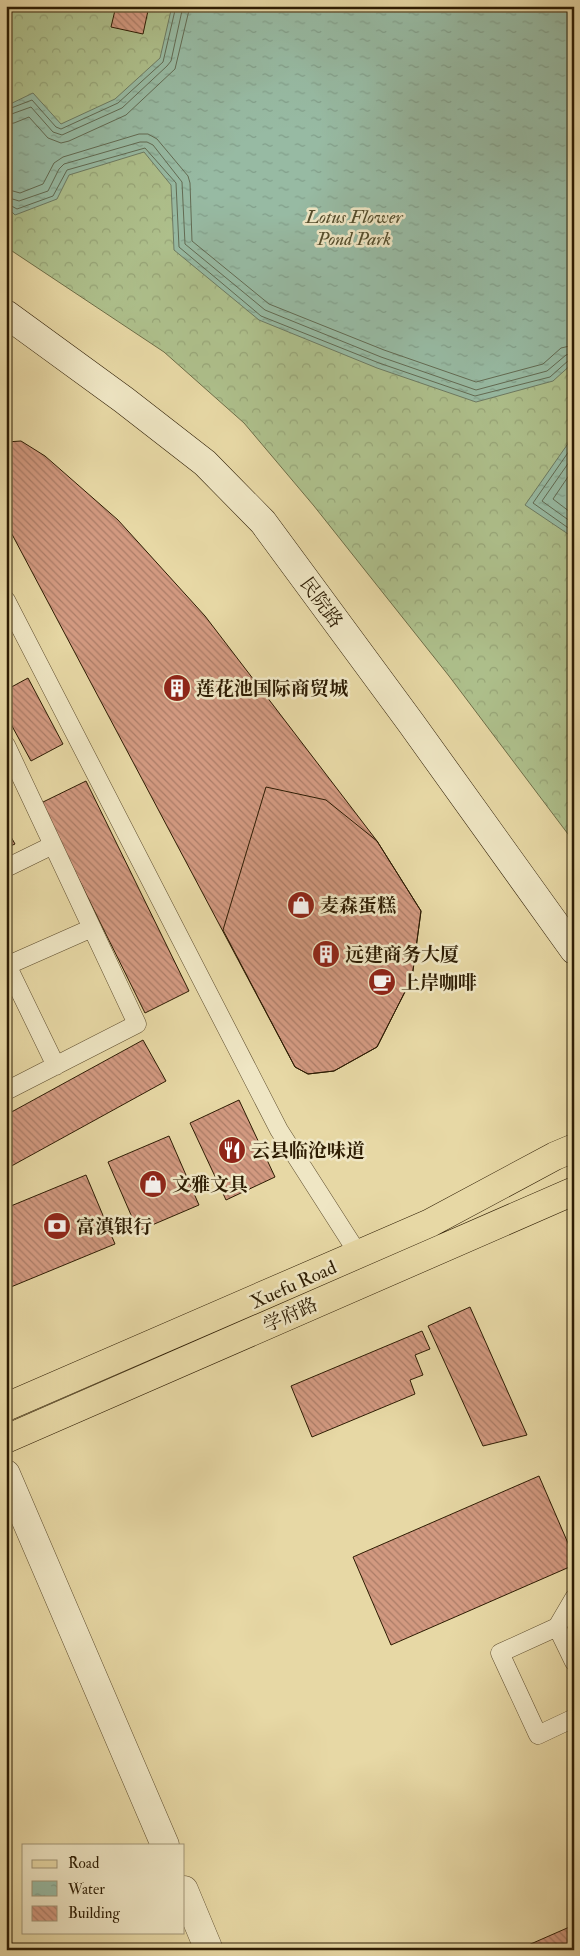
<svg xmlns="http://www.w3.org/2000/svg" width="580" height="1956" font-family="'IM FELL Double Pica','Noto Serif SC',serif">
<defs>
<pattern id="forest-crowns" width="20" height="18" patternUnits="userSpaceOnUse" patternTransform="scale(1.25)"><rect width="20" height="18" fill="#aec08c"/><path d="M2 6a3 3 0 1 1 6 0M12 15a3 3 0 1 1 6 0" fill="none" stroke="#96a477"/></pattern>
<pattern id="water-ripples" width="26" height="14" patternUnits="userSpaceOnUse" patternTransform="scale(1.25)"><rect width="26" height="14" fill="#97baa3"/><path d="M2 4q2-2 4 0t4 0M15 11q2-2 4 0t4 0" fill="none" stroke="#829f8b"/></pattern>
<pattern id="building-back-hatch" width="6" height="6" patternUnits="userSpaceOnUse" patternTransform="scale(1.25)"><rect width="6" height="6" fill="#d29980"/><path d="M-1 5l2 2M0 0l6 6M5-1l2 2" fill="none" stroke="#ab7c67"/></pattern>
</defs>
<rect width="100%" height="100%" fill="#e7d8a5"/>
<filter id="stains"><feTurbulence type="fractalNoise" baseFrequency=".004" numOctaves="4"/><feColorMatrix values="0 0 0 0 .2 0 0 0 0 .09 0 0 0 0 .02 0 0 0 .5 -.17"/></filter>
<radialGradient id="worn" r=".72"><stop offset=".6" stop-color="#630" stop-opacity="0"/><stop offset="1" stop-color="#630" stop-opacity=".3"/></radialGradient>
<path fill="url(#forest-crowns)" stroke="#6e6e48" d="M 12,6 L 574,6 L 574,842 L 449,676 L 314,506 L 244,423 L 164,352 L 6,247 L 6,14 Z"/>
<path fill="url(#water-ripples)" stroke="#6d7b63" d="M 172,6 L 574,6 L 574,362 L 553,381 L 476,402 L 377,368 L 259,320 L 174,250 L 171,185 L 144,152 L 69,175 L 57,199 L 15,215 L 6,206 L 6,106 L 33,93 L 61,124 L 115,99 L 160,58 Z
M 574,435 L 574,538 L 525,505 Z"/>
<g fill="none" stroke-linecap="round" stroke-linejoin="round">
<path stroke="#626b53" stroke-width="1" d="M 6,110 L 32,100 L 56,127 L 61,129 L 118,103 L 163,62 L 176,6
M 6,116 L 31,107 L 53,132 L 62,135 L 122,108 L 167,66 L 171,61 L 183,6
M 6,124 L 14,123 L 29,117 L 48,138 L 61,143 L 69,141 L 126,115 L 175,69 L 190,6
M 6,189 L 20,193 L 43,184 L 54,163 L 63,157 L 139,134 L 148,134 L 157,139 L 188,176 L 190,183 L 192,241 L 269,304 L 384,350 L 476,382 L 543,364 L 561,348 L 574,345
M 6,197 L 19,201 L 48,191 L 59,169 L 64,164 L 140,142 L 147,142 L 153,145 L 182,182 L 185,244 L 265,310 L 381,357 L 476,390 L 547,371 L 566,355 L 574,353
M 6,203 L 17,209 L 53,196 L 67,170 L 145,148 L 176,183 L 179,247 L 261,316 L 379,363 L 475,396 L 550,377 L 569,360 L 574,359
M 574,444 L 533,503 L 574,532
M 574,455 L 542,501 L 574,524
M 574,468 L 553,499 L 574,515"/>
</g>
<path fill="url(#building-back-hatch)" stroke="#2d1c03" d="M 116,6 L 149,6 L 143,34 L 111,27 Z
M 21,441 L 45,456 L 118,520 L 205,616 L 377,841 L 421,911 L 412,978 L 377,1047 L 334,1071 L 308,1074 L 295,1067 L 6,523 L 6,442 Z
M 28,678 L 63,744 L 31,761 L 6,715 L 6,690 Z
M 86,781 L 189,991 L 145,1013 L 41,803 Z
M 266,787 L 326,800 L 377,841 L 421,911 L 412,978 L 377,1047 L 334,1071 L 308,1074 L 295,1067 L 223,930 Z
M 6,828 L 15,844 L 6,848 Z
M 143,1040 L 166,1081 L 6,1169 L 6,1115 Z
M 239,1100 L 275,1177 L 226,1200 L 190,1123 Z
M 169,1136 L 199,1205 L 138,1231 L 108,1162 Z
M 86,1175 L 115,1244 L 6,1289 L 6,1208 Z
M 470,1307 L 527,1435 L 483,1446 L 428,1326 Z
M 422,1331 L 430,1349 L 415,1355 L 423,1375 L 410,1380 L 415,1394 L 312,1437 L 291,1386 Z
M 539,1476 L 574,1557 L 574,1565 L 391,1645 L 353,1557 Z
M 574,1925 L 574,1950 L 517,1950 Z"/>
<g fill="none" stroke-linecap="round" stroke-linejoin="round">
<g stroke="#5c4b2c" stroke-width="19">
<path id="lane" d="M 6,600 L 279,1130 L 359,1255
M 6,745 L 137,1024 L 6,1091
M 6,868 L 53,845
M 6,963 L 56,1066
M 6,966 L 92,928
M 557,1627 L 574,1598
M 574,1662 L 557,1627 L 500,1653 L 538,1735 L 574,1718"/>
</g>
<g stroke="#5c4b2c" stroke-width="29">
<path id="street" d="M 6,1474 L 165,1845
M 184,1890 L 209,1950"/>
</g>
<g stroke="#2d1c03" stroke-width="29">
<path id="secondary" d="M 6,314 L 124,400 L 205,463 L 263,522 L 411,723 L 574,950"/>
</g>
<g stroke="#2d1c03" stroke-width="29">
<path id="primary" d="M 6,1407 L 430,1223 L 555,1156 L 574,1148
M 6,1439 L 574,1191"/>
</g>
<use href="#lane" stroke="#efe6c4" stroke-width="18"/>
<use href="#street" stroke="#efe6c4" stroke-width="28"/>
<use href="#secondary" stroke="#efe6c4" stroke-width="28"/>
<use href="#primary" stroke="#e7d8a5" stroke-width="28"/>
</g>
<defs>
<g id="building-disc" transform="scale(1.4375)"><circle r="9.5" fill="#8f2418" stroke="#efe6c4"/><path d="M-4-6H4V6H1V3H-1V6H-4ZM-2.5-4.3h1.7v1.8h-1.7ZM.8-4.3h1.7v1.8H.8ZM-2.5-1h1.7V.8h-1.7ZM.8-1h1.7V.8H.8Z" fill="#fff"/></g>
<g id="shop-disc" transform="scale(1.4375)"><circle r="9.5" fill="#8f2418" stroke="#efe6c4"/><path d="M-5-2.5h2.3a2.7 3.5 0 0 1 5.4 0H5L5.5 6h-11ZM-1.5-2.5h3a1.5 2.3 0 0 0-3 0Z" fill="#fff"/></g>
<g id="cafe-disc" transform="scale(1.4375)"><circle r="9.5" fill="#8f2418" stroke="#efe6c4"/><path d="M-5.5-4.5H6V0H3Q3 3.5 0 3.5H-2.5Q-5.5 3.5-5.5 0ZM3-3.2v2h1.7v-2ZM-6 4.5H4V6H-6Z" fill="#fff"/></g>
<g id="restaurant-disc" transform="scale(1.4375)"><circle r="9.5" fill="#8f2418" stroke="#efe6c4"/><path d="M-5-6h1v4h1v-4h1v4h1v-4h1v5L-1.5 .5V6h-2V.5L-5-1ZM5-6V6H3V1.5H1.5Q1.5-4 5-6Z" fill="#fff"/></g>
<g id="bank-disc" transform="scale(1.4375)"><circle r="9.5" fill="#8f2418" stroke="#efe6c4"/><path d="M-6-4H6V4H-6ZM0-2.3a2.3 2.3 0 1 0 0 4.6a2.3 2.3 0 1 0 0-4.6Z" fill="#fff"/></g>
</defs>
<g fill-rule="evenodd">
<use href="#building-disc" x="177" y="688"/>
<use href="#shop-disc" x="301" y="905"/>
<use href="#building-disc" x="326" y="954"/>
<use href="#cafe-disc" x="382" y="982"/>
<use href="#restaurant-disc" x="232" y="1150"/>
<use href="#shop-disc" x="153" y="1184"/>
<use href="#bank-disc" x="57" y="1226"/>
</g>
<g text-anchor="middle" stroke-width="5" stroke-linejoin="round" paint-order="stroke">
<g font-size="19" font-style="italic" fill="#544d2c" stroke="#efe6c4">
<text x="354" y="223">Lotus Flower<tspan x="354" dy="22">Pond Park</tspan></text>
</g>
<g font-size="19" fill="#2d1c03" stroke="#efe6c4">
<text transform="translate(322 602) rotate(54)" y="7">民院路</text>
<text transform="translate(293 1284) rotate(-24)" y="7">Xuefu Road</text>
<text transform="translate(290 1314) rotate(-24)" y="7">学府路</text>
</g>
<g font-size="19" font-weight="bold" fill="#2d1c03" stroke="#efe6c4" text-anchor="start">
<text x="196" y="695">莲花池国际商贸城</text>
<text x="320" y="912">麦森蛋糕</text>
<text x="345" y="961">远建商务大厦</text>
<text x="401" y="989">上岸咖啡</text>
<text x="251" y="1157">云县临沧味道</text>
<text x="172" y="1191">文雅文具</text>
<text x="76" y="1233">富滇银行</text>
</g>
</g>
<rect width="580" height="1956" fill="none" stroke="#e7d8a5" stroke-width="25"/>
<rect x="8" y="8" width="565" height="1941" fill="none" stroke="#2d1c03" stroke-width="2.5"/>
<rect x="12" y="12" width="555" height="1931" fill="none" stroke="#2d1c03"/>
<rect x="22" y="1844" width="162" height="90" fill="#efe6c4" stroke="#a19577"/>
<rect x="32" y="1860" width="25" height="8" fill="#e7d8a5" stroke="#a19577"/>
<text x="68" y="1868" font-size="15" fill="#2d1c03">Road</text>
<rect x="32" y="1881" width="25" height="15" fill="url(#water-ripples)" stroke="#a19577"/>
<text x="68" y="1894" font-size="15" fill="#2d1c03">Water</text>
<rect x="32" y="1906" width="25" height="15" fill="url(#building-back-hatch)" stroke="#a19577"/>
<text x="68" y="1918" font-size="15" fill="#2d1c03">Building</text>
<rect width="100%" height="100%" filter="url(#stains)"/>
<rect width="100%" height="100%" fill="url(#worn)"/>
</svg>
